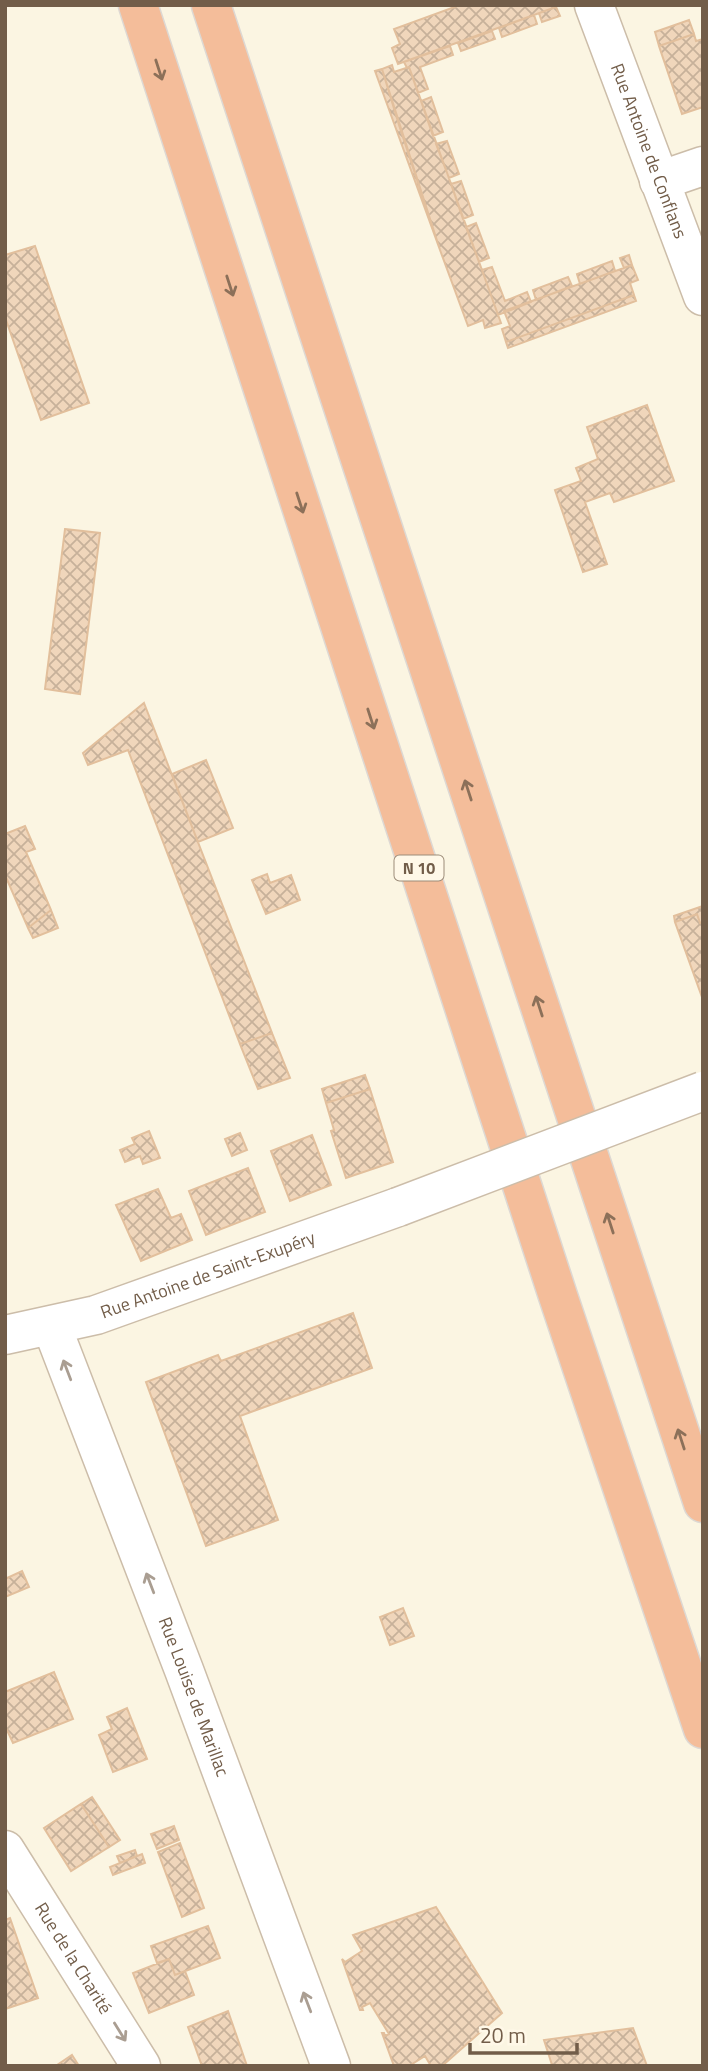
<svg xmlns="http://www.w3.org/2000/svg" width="708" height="2071" font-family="'Titillium Web',sans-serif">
<defs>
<pattern id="building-cross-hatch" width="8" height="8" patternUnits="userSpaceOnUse" patternTransform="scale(1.75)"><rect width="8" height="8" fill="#f0d6bb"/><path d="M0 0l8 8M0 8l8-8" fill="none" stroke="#c7b19a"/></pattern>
</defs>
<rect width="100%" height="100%" fill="#fbf5e2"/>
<path fill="url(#building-cross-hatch)" stroke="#e2bf9c" stroke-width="2" d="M 460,5 L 556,5 L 556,7 L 398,64 L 392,48 L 400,44 L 394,29 Z
M 556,7 L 560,16 L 542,22 L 539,13 Z
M 534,15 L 537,24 L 502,37 L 499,28 Z
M 689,20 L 694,34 L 659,46 L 655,32 Z
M 492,31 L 495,39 L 461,51 L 458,43 Z
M 694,34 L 696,41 L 703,39 L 703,107 L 682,114 L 659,46 Z
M 450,46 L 453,55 L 420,67 L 428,89 L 418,93 L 409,67 L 407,68 L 404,62 Z
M 392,65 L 394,72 L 409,67 L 501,323 L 485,328 L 483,320 L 468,326 L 440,250 L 382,69 Z
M 382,69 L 399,125 L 440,250 L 375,71 Z
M 431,97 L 443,132 L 433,136 L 421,101 Z
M 447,141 L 459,174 L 449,178 L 436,144 Z
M 461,181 L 473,215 L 463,219 L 451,184 Z
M 476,223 L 489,258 L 479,262 L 466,227 Z
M 35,246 L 89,403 L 41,420 L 5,317 L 5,255 Z
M 629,255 L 632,265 L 624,268 L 620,258 Z
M 612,261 L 615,271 L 580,284 L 577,274 Z
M 632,265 L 638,280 L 630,283 L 634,295 L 506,342 L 502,329 L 510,326 L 504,311 Z
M 492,267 L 505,301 L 527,292 L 531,302 L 498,315 L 482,270 Z
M 568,277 L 572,286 L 536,300 L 533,290 Z
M 634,295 L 636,301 L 508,348 L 506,342 Z
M 647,405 L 674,481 L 614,502 L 610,493 L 585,502 L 607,564 L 583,572 L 555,490 L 581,481 L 576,468 L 598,459 L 587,427 Z
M 65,529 L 100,533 L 80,694 L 45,689 Z
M 144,703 L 272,1033 L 240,1044 L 128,750 L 88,765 L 83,753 Z
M 206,760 L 233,828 L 198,842 L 172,774 Z
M 25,826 L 35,849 L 26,852 L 51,910 L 28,928 L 5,875 L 5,834 Z
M 267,874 L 270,883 L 291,875 L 300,900 L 266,914 L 252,880 Z
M 703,906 L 703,922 L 700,923 L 697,914 L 675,922 L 674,916 Z
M 51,910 L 58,928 L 33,938 L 28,928 Z
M 697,914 L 700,923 L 703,922 L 703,1000 L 675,922 Z
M 272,1033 L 290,1078 L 258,1089 L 240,1044 Z
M 365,1075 L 370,1089 L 326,1103 L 322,1089 Z
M 370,1089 L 393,1162 L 346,1178 L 331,1131 L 334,1130 L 326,1103 Z
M 149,1131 L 160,1158 L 143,1164 L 140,1156 L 125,1162 L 120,1150 L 135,1144 L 132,1138 Z
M 240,1133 L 247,1150 L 232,1156 L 225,1139 Z
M 312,1135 L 331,1185 L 290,1201 L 271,1151 Z
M 248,1168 L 265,1212 L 206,1235 L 189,1191 Z
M 158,1189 L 171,1218 L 181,1214 L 192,1240 L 141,1261 L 116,1205 Z
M 353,1313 L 372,1368 L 240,1416 L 278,1520 L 206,1546 L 146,1382 L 218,1355 L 221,1361 Z
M 22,1571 L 29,1587 L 5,1597 L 5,1579 Z
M 403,1608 L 414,1636 L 390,1645 L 380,1617 Z
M 54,1672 L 73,1719 L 13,1743 L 5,1726 L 5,1692 Z
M 127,1708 L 147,1759 L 113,1772 L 99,1735 L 112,1729 L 107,1717 Z
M 92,1797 L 120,1840 L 109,1847 L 81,1804 Z
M 81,1804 L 109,1847 L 71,1871 L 44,1828 Z
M 174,1826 L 179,1840 L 157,1849 L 151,1834 Z
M 180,1843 L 204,1908 L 182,1917 L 158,1852 Z
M 135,1850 L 137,1856 L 120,1863 L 117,1856 Z
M 142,1854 L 145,1863 L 113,1875 L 110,1867 Z
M 436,1907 L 502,2013 L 442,2066 L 431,2066 L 425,2056 L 409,2066 L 394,2066 L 382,2033 L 384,2033 L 385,2036 L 389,2034 L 370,2003 L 362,2007 L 363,2010 L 360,2010 L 342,1959 L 345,1962 L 362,1951 L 353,1935 Z
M 10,1918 L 38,1998 L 5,2009 L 5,1920 Z
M 208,1926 L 220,1958 L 175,1975 L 169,1959 L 157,1963 L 151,1946 Z
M 169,1959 L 175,1975 L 185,1971 L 194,1995 L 149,2013 L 133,1973 Z
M 228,2011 L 247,2066 L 202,2066 L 188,2027 Z
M 633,2028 L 647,2066 L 549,2066 L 552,2065 L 544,2040 Z
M 72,2055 L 79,2066 L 55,2066 L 57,2065 Z"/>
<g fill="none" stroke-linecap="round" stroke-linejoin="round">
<g stroke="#ccbda9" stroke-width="41">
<g id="minor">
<path id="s1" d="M 594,5 L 703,296"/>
<path d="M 659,181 L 703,166"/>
<path id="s2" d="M 52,1327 L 184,1670 L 331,2066"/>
<path id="s3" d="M 5,1335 L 96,1315 L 398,1207"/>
<path id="s4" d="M 5,1850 L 141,2066"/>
</g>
</g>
<g stroke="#ddd8d3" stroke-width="41">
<path id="highway" d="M 138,5 L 558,1296 L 703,1729
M 211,5 L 703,1503"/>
</g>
<use href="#minor" stroke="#fff" stroke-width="38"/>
<use href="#highway" stroke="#f4bd9a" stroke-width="38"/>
<g stroke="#ccbda9" stroke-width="41" stroke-linecap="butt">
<path id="minor-bridge" d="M 398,1207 L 703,1091"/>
</g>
<use href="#minor-bridge" stroke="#fff" stroke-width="38"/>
</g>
<defs><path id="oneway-shaft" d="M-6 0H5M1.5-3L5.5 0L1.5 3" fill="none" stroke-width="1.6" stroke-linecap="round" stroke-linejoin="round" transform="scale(1.75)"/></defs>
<g stroke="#8c7059">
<use href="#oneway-shaft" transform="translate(159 70) rotate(72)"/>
<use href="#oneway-shaft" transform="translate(230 286) rotate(72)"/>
<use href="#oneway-shaft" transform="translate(300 503) rotate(72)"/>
<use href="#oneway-shaft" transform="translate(371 719) rotate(72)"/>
<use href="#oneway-shaft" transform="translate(468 790) rotate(-108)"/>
<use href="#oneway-shaft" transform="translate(539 1006) rotate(-108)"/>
<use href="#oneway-shaft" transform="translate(610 1223) rotate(-108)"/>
<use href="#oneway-shaft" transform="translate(681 1439) rotate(-108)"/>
</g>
<g stroke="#aa9e92">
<use href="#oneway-shaft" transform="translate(67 1370) rotate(-111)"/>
<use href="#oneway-shaft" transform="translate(150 1583) rotate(-111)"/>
<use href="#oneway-shaft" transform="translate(307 2002) rotate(-111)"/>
<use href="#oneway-shaft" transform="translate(120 2032) rotate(58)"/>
</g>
<g text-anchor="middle" stroke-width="6" stroke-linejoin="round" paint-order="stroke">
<rect fill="#fff8e8" stroke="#9c8c79" stroke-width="2" x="394.5" y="855.5" width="49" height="25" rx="5"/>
<g font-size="16" font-weight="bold" fill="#725d49">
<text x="419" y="874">N 10</text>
</g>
<g font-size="18" fill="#725d49" stroke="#fff8e8">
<text dy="6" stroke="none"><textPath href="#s1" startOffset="156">Rue Antoine de Conflans</textPath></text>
<text dy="6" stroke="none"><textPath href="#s3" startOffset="212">Rue Antoine de Saint-Exupéry</textPath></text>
<text dy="6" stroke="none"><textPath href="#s2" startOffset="396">Rue Louise de Marillac</textPath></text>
<text dy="6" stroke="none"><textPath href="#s4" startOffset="128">Rue de la Charité</textPath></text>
</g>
</g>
<rect width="708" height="2071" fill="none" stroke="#725d49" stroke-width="14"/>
<path d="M470 2043v10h107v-10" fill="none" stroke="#725d49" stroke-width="3.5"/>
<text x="480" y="2043" font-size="21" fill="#725d49" stroke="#fff8e8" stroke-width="5" paint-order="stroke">20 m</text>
</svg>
